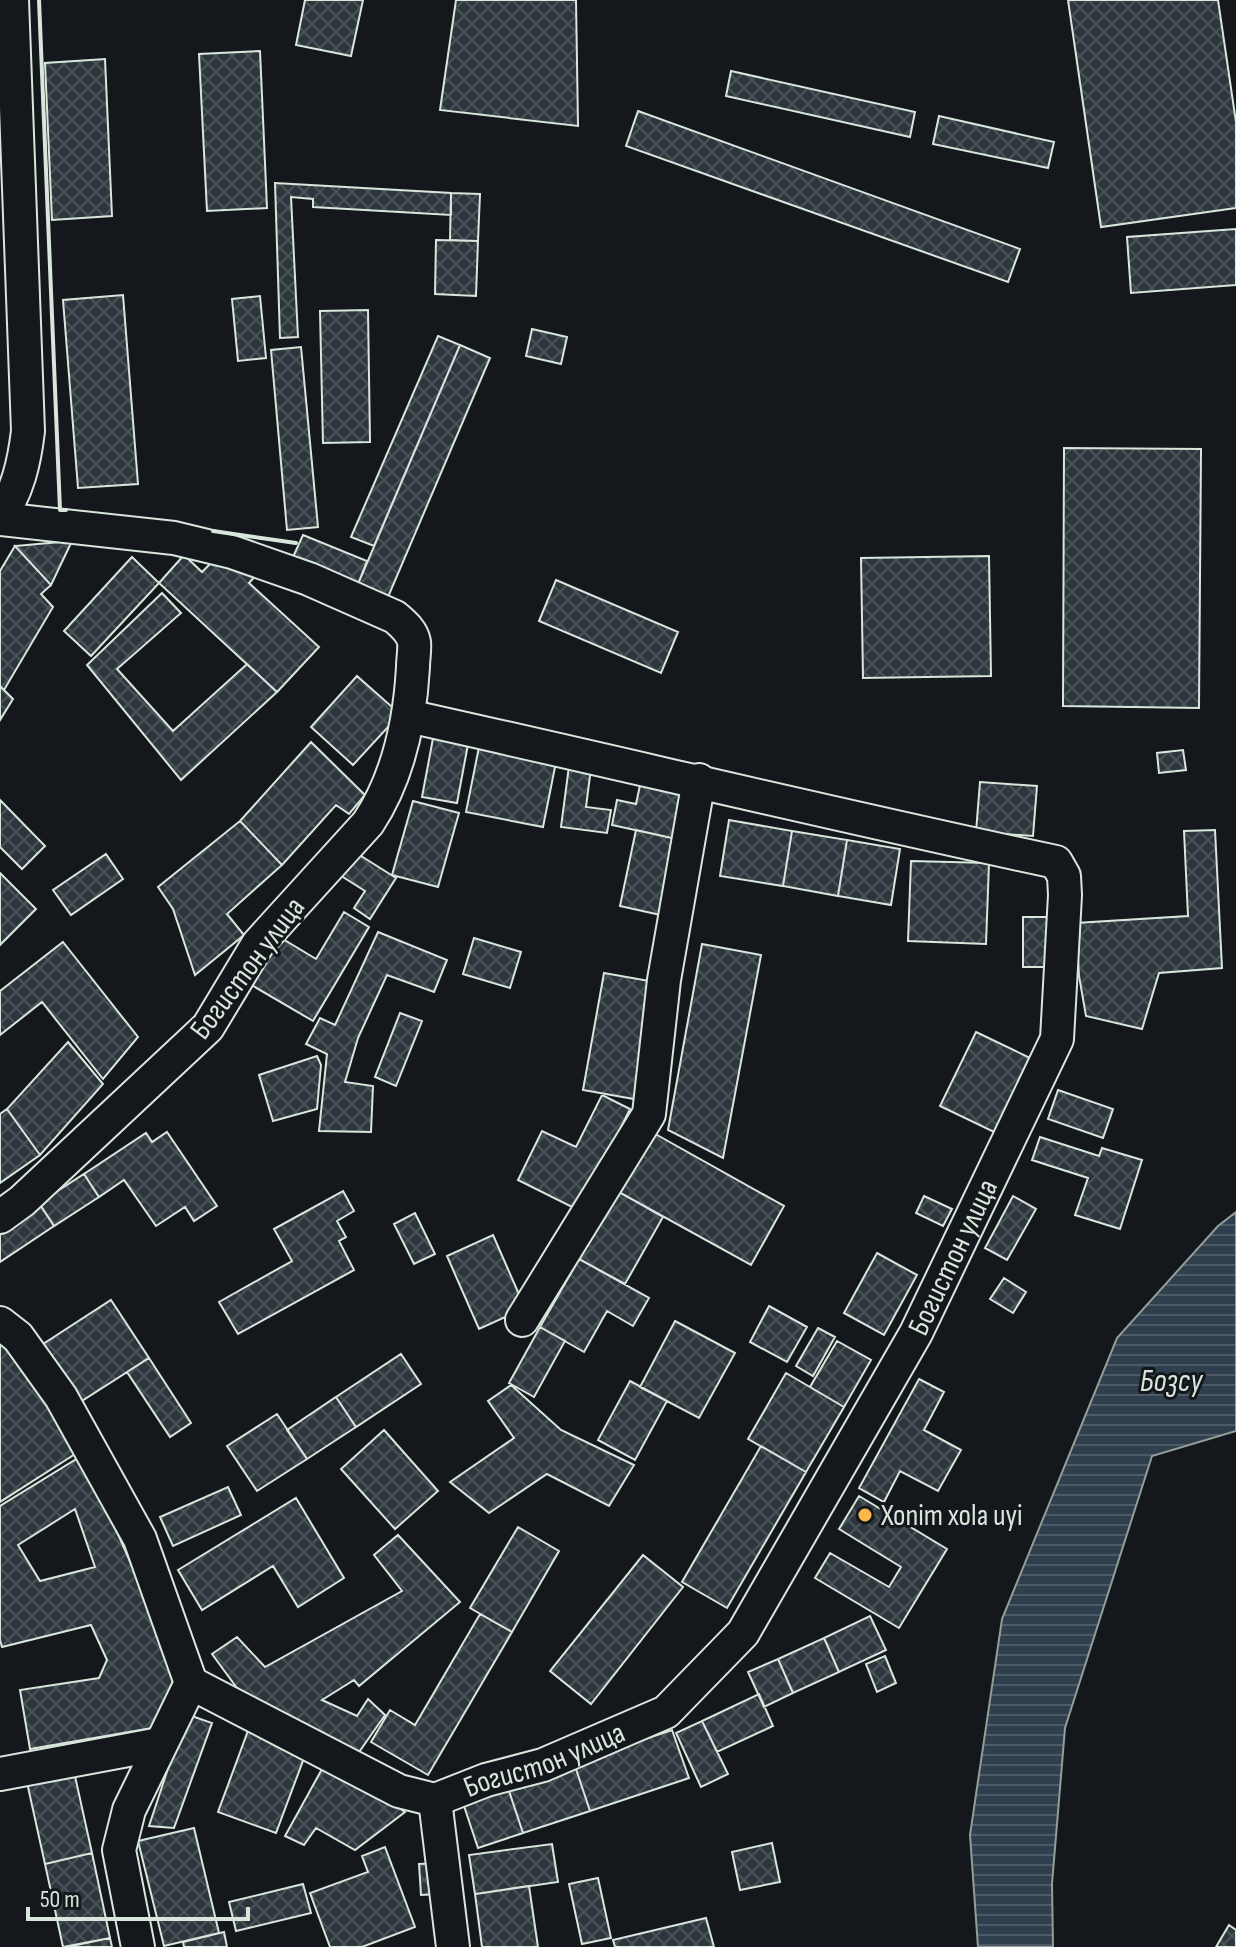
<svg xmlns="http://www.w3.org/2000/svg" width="1236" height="1947" font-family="'Sofia Sans Condensed',sans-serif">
<defs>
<pattern id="water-rules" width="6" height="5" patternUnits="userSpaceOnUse" patternTransform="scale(2)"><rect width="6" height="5" fill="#2f3f4d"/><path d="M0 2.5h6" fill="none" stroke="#4c5b66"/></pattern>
<pattern id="building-cross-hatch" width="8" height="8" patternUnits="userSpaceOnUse" patternTransform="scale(2)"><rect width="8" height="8" fill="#2c363c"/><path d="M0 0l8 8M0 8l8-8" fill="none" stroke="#4a5358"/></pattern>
</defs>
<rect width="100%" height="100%" fill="#14181c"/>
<path fill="url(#water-rules)" stroke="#939e99" stroke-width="2" d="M 1236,1212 L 1236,1431 L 1152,1456 L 1065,1728 L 1052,1884 L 1053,1947 L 978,1947 L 970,1835 L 1002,1619 L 1117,1338 L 1218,1226 Z"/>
<path fill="url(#building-cross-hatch)" stroke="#d8e6dc" stroke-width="2" fill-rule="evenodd" d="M 305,0 L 363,0 L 351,56 L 296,45 Z
M 456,0 L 576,0 L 578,126 L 440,110 Z
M 1068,0 L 1218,0 L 1236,122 L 1236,208 L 1101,227 Z
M 260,51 L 267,208 L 207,211 L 199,54 Z
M 105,59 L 112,216 L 52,220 L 45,63 Z
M 731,71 L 915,112 L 910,137 L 726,96 Z
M 638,111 L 1020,249 L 1008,282 L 626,146 Z
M 939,116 L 1054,142 L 1048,168 L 933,144 Z
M 275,183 L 451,193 L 451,215 L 313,207 L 313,199 L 291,197 L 298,337 L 280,338 Z
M 451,193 L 480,194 L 478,241 L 450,240 Z
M 1236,229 L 1236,285 L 1131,293 L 1127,237 Z
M 436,240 L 478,241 L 476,296 L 435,294 Z
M 123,295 L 138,484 L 78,488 L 63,300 Z
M 260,296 L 266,358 L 238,361 L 232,299 Z
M 368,310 L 370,442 L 323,443 L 320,311 Z
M 532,329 L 567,337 L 561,364 L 526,356 Z
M 438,336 L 460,345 L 374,546 L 351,537 Z
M 460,345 L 490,358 L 388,597 L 358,584 Z
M 301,347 L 318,527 L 287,530 L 271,350 Z
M 1064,448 L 1201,449 L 1199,708 L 1063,706 Z
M 303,535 L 367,561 L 358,584 L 293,557 Z
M 72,541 L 51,585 L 15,546 Z
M 15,546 L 51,585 L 41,594 L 53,607 L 4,690 L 0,686 L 0,571 Z
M 221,553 L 259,572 L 249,583 L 319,647 L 277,692 L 159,583 L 184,555 L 202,572 Z
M 989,556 L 991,676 L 863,678 L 861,558 Z
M 132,557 L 159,583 L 91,656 L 64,631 Z
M 556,580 L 678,632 L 661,673 L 539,621 Z
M 162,593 L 181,613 L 117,669 L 173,731 L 247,664 L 277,692 L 181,780 L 87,665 Z
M 357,676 L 400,714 L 353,765 L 311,727 Z
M 0,686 L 13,699 L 0,720 Z
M 434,733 L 469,739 L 457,803 L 422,797 Z
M 311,742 L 365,795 L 349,814 L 336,805 L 282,865 L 240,821 Z
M 480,742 L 557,757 L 543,827 L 466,812 Z
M 1183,750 L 1186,770 L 1159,773 L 1157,753 Z
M 569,766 L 591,768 L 586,807 L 611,810 L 607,833 L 561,827 Z
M 642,776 L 693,787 L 681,840 L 612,825 L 617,800 L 636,804 Z
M 980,782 L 1037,786 L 1033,836 L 976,832 Z
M 0,800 L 45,846 L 22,869 L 0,847 Z
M 413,801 L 459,813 L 438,887 L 392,875 Z
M 729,820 L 792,831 L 783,886 L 720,876 Z
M 240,821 L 282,865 L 227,914 L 244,935 L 195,975 L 173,909 L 158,887 Z
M 636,830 L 681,840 L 665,916 L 620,906 Z
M 1215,830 L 1222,968 L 1159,973 L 1142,1029 L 1086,1016 L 1079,976 L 1076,923 L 1188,916 L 1184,831 Z
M 792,831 L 847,840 L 838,896 L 783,886 Z
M 847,840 L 900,849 L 891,905 L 838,896 Z
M 350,849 L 396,878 L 370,919 L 354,908 L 365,891 L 335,872 Z
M 106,854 L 123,879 L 71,915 L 53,890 Z
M 911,861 L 989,863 L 986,944 L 908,941 Z
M 0,873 L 36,909 L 0,945 Z
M 344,912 L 369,927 L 313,1021 L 248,983 L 276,935 L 316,959 Z
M 1023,917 L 1052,917 L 1052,967 L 1023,967 Z
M 378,932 L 447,960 L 434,992 L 387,975 L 358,1038 L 345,1082 L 373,1086 L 371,1132 L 319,1131 L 327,1054 L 306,1044 L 320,1018 L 335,1025 Z
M 474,938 L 521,952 L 510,988 L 463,974 Z
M 63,942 L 138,1037 L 103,1079 L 42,1002 L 0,1035 L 0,991 Z
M 702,944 L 761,955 L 723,1158 L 668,1130 Z
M 604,973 L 655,982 L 634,1099 L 583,1090 Z
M 400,1013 L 422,1021 L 396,1086 L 375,1077 Z
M 976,1032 L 1030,1058 L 994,1132 L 940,1106 Z
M 68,1042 L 103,1084 L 40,1155 L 7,1109 Z
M 317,1056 L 321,1065 L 317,1109 L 273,1121 L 259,1075 Z
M 1058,1090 L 1113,1109 L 1103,1138 L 1048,1119 Z
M 602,1095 L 630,1109 L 580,1211 L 518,1180 L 542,1131 L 576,1147 Z
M 7,1109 L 40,1155 L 0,1183 L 0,1114 Z
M 650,1131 L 784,1206 L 751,1265 L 617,1191 Z
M 167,1132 L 217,1206 L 194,1221 L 185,1207 L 156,1226 L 124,1180 L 99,1197 L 84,1174 L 146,1133 L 152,1142 Z
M 1040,1137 L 1099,1156 L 1102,1148 L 1142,1160 L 1120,1229 L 1075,1215 L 1088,1178 L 1032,1160 Z
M 84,1174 L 99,1197 L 54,1226 L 39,1203 Z
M 343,1191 L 354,1211 L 337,1221 L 346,1237 L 339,1241 L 354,1270 L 238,1334 L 219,1302 L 292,1261 L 274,1229 Z
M 617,1191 L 663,1217 L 625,1284 L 579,1259 Z
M 924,1196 L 952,1209 L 943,1226 L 916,1213 Z
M 1013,1196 L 1036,1209 L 1007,1260 L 985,1248 Z
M 39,1203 L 54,1226 L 0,1262 L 0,1229 Z
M 415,1213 L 435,1254 L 414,1264 L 394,1224 Z
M 493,1235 L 525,1308 L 479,1329 L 447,1256 Z
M 877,1253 L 917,1275 L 884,1335 L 844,1313 Z
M 579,1259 L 649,1298 L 633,1326 L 607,1311 L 584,1352 L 540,1327 Z
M 1004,1278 L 1026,1292 L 1013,1313 L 990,1299 Z
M 111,1300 L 149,1358 L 77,1404 L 40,1346 Z
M 769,1306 L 807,1327 L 787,1362 L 750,1342 Z
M 675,1321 L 735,1353 L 699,1418 L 640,1387 Z
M 540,1327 L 565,1341 L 534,1397 L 509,1383 Z
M 818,1328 L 835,1337 L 813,1376 L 796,1366 Z
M 11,1337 L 83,1449 L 0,1502 L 0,1344 Z
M 837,1341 L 871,1360 L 844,1407 L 810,1387 Z
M 401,1354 L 421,1384 L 356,1427 L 336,1397 Z
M 149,1358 L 191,1423 L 170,1437 L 127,1372 Z
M 786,1373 L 844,1407 L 806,1472 L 748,1439 Z
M 919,1379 L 944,1392 L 924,1430 L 961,1450 L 938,1491 L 900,1471 L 884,1502 L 859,1488 Z
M 630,1381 L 667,1401 L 635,1460 L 598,1440 Z
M 511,1385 L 561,1430 L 634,1465 L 609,1506 L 547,1474 L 489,1513 L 450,1482 L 514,1438 L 488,1401 Z
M 336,1397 L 356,1427 L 307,1459 L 287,1430 Z
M 277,1414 L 307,1459 L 257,1491 L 227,1446 Z
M 384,1430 L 438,1491 L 395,1529 L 341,1469 Z
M 761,1446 L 806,1472 L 727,1608 L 682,1582 Z
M 83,1455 L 177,1668 L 158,1727 L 30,1749 L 20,1690 L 99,1678 L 107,1660 L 91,1625 L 2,1647 L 0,1640 L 0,1506 ZM 75,1509 L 95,1567 L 40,1581 L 18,1545 Z
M 228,1487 L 241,1515 L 173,1546 L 160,1517 Z
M 859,1496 L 947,1549 L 899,1628 L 815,1578 L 830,1553 L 889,1587 L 901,1567 L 839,1529 Z
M 296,1498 L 344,1578 L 298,1607 L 273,1566 L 202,1610 L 178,1570 Z
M 518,1527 L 559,1551 L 512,1632 L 470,1608 Z
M 398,1535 L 460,1602 L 359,1686 L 354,1680 L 322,1700 L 357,1716 L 368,1699 L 385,1715 L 357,1755 L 291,1724 L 237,1688 L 212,1654 L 237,1637 L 265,1667 L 402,1591 L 374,1555 Z
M 643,1555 L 683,1587 L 591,1704 L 550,1671 Z
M 480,1614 L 512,1632 L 428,1775 L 371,1742 L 390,1710 L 415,1725 Z
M 870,1616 L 886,1650 L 839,1672 L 824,1638 Z
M 824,1638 L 839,1672 L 793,1693 L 778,1659 Z
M 885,1656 L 896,1683 L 877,1692 L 866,1664 Z
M 778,1659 L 793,1693 L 764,1707 L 748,1672 Z
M 759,1694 L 773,1726 L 717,1752 L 702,1721 Z
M 186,1714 L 212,1723 L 174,1828 L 149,1826 Z
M 702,1721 L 728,1774 L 701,1787 L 676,1733 Z
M 249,1728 L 307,1750 L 276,1833 L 218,1812 Z
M 672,1730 L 689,1778 L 590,1811 L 574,1763 Z
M 327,1760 L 405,1812 L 355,1850 L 316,1828 L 304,1845 L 285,1836 Z
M 574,1763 L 590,1811 L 523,1833 L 507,1785 Z
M 73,1767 L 92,1853 L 45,1864 L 26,1778 Z
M 507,1785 L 523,1833 L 478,1848 L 462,1800 Z
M 194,1828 L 219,1933 L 164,1946 L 138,1841 Z
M 772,1843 L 780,1882 L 740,1890 L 732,1852 Z
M 552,1844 L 558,1882 L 475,1894 L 469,1855 Z
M 385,1847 L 415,1927 L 362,1947 L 330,1947 L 310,1893 L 368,1872 L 362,1856 Z
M 92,1853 L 110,1938 L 63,1947 L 45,1864 Z
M 439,1863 L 441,1894 L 421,1895 L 419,1864 Z
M 598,1878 L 611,1938 L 582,1944 L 569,1884 Z
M 303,1884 L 311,1913 L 236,1931 L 229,1902 Z
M 529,1886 L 538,1947 L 482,1947 L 475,1894 Z
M 706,1918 L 714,1947 L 615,1947 L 613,1940 Z
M 1229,1925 L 1236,1930 L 1236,1947 L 1216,1947 Z
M 224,1932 L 227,1947 L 184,1947 L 183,1942 Z
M 110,1938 L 112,1947 L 67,1947 Z"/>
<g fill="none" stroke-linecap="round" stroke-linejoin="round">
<g stroke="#d8e6dc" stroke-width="36">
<g id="minor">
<path d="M 0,518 C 18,489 24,464 28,431 L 12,0"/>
<path d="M 0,519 L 174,538 L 232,552 L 309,579 L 395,617 C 403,624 412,631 414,642 C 415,649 413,659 413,667 C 410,721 398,778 368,823 L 258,944 L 208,1027 L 22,1201 L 0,1217"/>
<path d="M 522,1320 L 649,1114 L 664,980 L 699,780"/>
<path d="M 0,1323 L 18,1337 L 61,1397 L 140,1539 L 191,1683 L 129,1810 L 119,1850 L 138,1947"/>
<path id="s1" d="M 191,1683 L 399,1791 L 435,1800 L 486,1780 L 543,1765 L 666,1712 L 743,1633 L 916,1333 L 1057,1039 L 1065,895 L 1064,876 L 1056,862 C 839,816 624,764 408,716"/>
<path d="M 0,1774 L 160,1744"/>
<path d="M 435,1800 L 453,1947"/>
</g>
</g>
<use href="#minor" stroke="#14181c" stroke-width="32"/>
<path stroke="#d8e6dc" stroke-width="4" d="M 39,0 L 60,510 L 66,510
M 213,531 L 296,543"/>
</g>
<circle fill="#ffb74d" stroke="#14181c" stroke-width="3" cx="865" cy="1515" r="8"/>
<g text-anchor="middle" stroke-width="6" stroke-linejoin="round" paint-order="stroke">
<g font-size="30" fill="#d8e6dc" stroke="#14181c">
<text transform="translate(247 968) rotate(-53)" y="10">Богистон улица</text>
<text dy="10" stroke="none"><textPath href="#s1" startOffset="1060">Богистон улица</textPath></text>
<text dy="10" stroke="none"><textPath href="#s1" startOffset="388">Богистон улица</textPath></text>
</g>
<g font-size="30" fill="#d8e6dc" stroke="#14181c" text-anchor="start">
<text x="881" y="1525">Xonim xola uyi</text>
</g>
<g font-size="32" font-style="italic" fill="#d8e6dc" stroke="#14181c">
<text x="1171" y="1391">Бозсу</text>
</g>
</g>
<path d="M28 1907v12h220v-12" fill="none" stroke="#d8e6dc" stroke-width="4"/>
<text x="40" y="1907" font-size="24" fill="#d8e6dc" stroke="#14181c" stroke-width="6" paint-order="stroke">50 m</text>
</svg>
